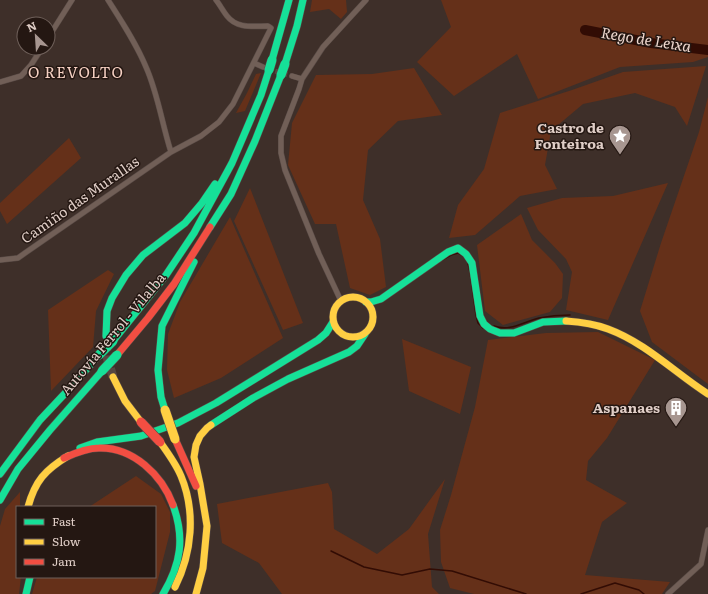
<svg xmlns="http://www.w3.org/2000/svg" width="708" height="594" font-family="Literata,serif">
<rect width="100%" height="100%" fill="#3e2f29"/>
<path fill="#653019" d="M 312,0 L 346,0 L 347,12 L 341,19 L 329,9 L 310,12 Z
M 441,0 L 708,0 L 708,57 L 693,62 L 620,67 L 538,99 L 517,54 L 454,96 L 417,62 L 451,27 Z
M 706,66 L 687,126 L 675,107 L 635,93 L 583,104 L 551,131 L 545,165 L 557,189 L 520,196 L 475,235 L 449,238 L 458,205 L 484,169 L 500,113 L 572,90 L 623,72 Z
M 414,68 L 442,115 L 398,121 L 368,150 L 363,200 L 380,239 L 386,287 L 370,295 L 350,288 L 336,224 L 315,224 L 288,165 L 292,123 L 316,75 L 372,74 Z
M 261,73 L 245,111 L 236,113 L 247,93 L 256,74 Z
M 708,97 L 708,384 L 652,342 L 640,311 L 661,243 L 699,132 Z
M 69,138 L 81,158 L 7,224 L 0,211 L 0,203 Z
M 668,183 L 608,320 L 566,310 L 572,272 L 566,259 L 538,230 L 527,208 L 562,198 L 613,196 Z
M 250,188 L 303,323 L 283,330 L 234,221 Z
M 521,214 L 532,240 L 555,263 L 563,274 L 562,298 L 550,312 L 503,325 L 485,311 L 477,245 Z
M 230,217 L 283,338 L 221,378 L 174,398 L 167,370 L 168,334 L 180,302 Z
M 108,270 L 114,274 L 96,311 L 93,347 L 51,391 L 48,310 Z
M 598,332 L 655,360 L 607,438 L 588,461 L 586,480 L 627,503 L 602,522 L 585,575 L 670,582 L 662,594 L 474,594 L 450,588 L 441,562 L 440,530 L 451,495 L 475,407 L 488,340 L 546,333 Z
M 402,339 L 471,367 L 460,414 L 409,391 Z
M 136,476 L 161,494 L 170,512 L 170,532 L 155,591 L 151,594 L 32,594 L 37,577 L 155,577 L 155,507 L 89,507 Z
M 445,479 L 428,534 L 432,587 L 439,594 L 282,594 L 259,563 L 222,543 L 217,504 L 328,483 L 332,492 L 334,529 L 377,554 L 409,529 Z
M 20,492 L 20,507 L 17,507 L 17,577 L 21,577 L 19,594 L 0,594 L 0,526 L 5,509 Z"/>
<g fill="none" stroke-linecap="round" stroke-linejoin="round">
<path stroke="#320c04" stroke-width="1.5" d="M 442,260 L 451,255 L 458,253 L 464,256 L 467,259 L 470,272 L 476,315 L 478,323 L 483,328
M 491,328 L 494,326 C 510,332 523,322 539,318 C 549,316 559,315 570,315
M 331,551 L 364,567 L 402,575 L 430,569 L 452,571 L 526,594
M 581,594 L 615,583 L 639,590 L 644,594"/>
<path stroke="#320c04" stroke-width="10" d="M 585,30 L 651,43 L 708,50"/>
<path stroke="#564741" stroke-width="5" stroke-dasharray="5 2.5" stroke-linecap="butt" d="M 268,69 L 292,76"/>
<path stroke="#564741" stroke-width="9" stroke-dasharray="9 4.5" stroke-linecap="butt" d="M 106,342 L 107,357 L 113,377"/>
<g stroke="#5a4c47" stroke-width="6">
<path id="street" d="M 108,0 C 122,22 136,43 146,67 C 158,94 162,124 171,152
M 48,38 L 72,0
M 254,63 L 263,67
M 292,76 L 302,79
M 0,82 L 21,76 L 31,65 L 42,48
M 0,260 L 18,258 L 25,253 L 171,152 L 201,136 L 219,122 L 233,104 L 271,28 L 268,26 C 253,26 237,29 227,16 C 223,11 220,5 216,0
M 341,301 L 319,254 L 285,170 L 281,153 L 281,136 L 299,89 L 302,79 L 323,47 L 366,0
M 668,594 L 701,564 L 708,530"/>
</g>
<g stroke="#5a4c47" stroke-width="8">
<path id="fast" d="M 272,60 L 289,0
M 285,64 L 297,26 L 303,0
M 210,227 L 231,194 L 255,141 L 281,75
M 366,302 L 371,302 L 381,299 L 448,252 L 458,248 L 466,254 L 472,263 L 480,316 L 484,324 L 490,329 L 500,333 L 514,333 L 543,322 L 566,321
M 106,336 L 107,311 L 112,298 L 126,275 L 143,255 L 185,223 L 202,203 L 215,184
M 113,341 L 166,275 L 194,233 L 232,163 L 261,95 L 269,70
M 165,410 L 161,397 L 158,370 L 162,326 L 194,262
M 211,425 L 253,398 L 288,379 L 349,352 L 357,346 L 365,334
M 80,448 L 97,442 L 141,436 L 178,423 L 216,403 L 318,340 L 326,333 L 333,322
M 0,474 L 40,420 L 71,387 L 99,355
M 0,500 L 18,469 L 50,430 L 102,371
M 26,594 L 30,577
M 163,594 C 181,564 185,538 173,505"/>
</g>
<g stroke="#5a4c47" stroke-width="8">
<path id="slow" d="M333 317a20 20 0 1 1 40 0a20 20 0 1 1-40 0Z
M 566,321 C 581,322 595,324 608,329 C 646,343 675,373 708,394
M 113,377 L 125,401 L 141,422
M 160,442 C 168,453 176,464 181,476 C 196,512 192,553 175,587
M 28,507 C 35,481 45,470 68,456
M 196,594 L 203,568 L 207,526 L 200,484 L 194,457 L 196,445 L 200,436 L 207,428 L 211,425"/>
</g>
<g stroke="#5a4c47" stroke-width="8">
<path id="jam" d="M 117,355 L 148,318 L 174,284 L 210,227
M 175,439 L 196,486
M 64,458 C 75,453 87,448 99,448 C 133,447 162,475 173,505"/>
</g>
<use href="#street" stroke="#715f57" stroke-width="5"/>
<use href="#fast" stroke="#16e098" stroke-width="7"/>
<use href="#slow" stroke="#ffcf43" stroke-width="7"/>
<use href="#jam" stroke="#f24e42" stroke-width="7"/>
<g stroke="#5a4c47" stroke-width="10" stroke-linecap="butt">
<path id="fast-bridge" d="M 269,70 L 272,60
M 281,75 L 285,64
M 99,355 L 113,341
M 102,371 L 117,355"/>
</g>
<g stroke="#5a4c47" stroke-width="10" stroke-linecap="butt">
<path id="slow-bridge" d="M 165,410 L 175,439"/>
</g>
<g stroke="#5a4c47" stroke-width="10" stroke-linecap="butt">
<path id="jam-bridge" d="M 141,422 L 160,442"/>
</g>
<use href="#fast-bridge" stroke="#16e098" stroke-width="9"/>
<use href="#slow-bridge" stroke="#ffcf43" stroke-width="9"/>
<use href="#jam-bridge" stroke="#f24e42" stroke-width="9"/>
</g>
<defs>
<g id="sight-pin" transform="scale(1.15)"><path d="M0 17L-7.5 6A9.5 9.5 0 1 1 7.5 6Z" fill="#a79690" stroke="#241712"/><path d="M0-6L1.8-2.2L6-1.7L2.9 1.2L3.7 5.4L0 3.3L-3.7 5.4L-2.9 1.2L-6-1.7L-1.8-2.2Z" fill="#fff"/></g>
<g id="building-pin" transform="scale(1.15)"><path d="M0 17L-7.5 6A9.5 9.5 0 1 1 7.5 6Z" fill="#a79690" stroke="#241712"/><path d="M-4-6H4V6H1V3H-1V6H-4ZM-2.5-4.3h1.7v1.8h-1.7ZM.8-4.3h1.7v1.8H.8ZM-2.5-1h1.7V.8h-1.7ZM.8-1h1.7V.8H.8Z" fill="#fff"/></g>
</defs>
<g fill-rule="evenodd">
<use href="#sight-pin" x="620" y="136"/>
<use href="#building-pin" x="676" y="408"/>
</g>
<g text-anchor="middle" stroke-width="3" stroke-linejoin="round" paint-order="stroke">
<g font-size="14" font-weight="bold" fill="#e0cec7" stroke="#241712" text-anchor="end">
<text x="604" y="133">Castro de<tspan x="604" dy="16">Fonteiroa</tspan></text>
<text x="660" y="413">Aspanaes</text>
</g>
<g font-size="14" fill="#e0cec7" stroke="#241712">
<text transform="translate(80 200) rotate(-35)" y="5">Camiño das Murallas</text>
<text transform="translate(113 334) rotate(-50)" y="5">Autovía Ferrol - Vilalba</text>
</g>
<g font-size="15" font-style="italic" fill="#f0d8cf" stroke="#241712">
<text transform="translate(646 40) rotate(9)" y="5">Rego de Leixa</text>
</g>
<g font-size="15" letter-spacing="1" fill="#f6d1c3" stroke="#241712">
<text x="76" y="78">O REVOLTO</text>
</g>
</g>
<rect x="16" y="506" width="140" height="72" fill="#241712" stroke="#6f605a"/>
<rect x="24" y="519" width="20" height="6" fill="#16e098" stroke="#6f605a"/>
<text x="52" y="526" font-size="12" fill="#e0cec7">Fast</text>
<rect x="24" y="539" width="20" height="6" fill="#ffcf43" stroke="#6f605a"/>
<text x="52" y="546" font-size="12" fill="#e0cec7">Slow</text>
<rect x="24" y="559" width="20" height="6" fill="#f24e42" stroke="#6f605a"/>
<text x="52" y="566" font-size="12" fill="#e0cec7">Jam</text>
<g transform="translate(36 36) rotate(335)"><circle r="19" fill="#241712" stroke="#6f605a"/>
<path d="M0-3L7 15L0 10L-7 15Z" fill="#a79690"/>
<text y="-6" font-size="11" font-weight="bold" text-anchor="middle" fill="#e0cec7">N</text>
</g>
</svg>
